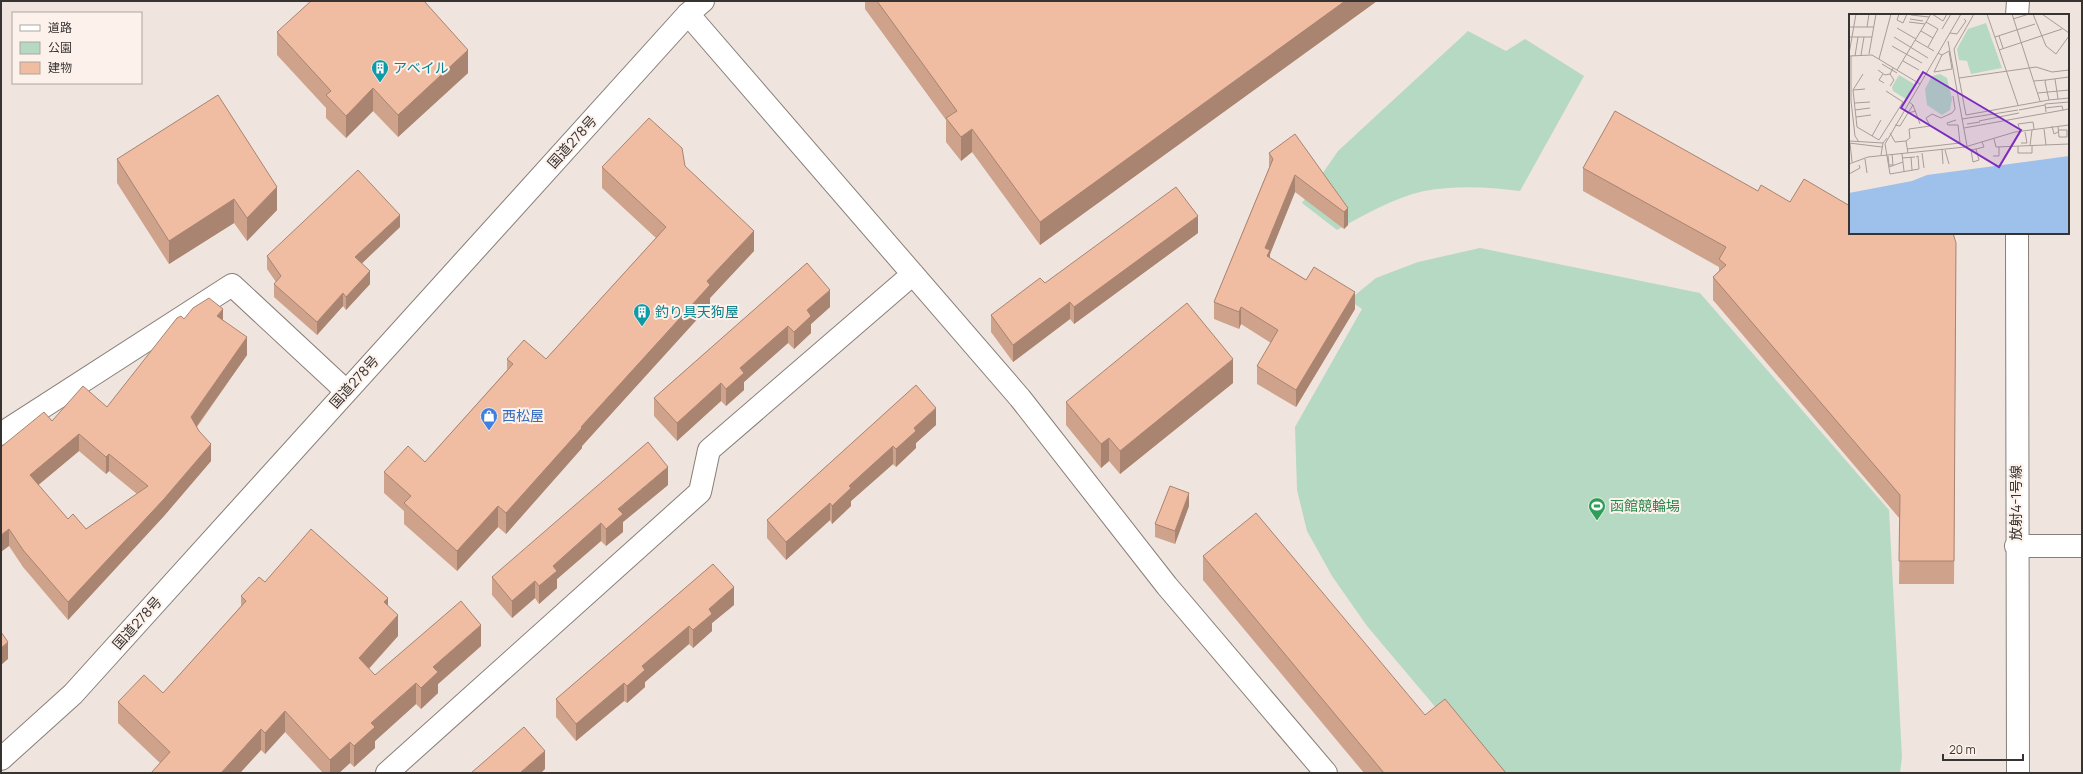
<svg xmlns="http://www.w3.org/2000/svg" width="2083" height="774" font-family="Manrope,'Noto Sans JP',sans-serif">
<rect width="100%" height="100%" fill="#f0e4de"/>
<path fill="#b6d9c4" d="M 1468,31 L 1506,51 L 1525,39 L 1584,76 L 1520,191 C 1488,187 1456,185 1424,191 C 1393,198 1364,215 1337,230 L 1302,203 L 1338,151 Z
M 1480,248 L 1700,293 L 1889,510 L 1902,757 L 1900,773 L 1491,773 L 1367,626 L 1332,576 L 1307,531 L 1297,490 L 1295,427 L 1362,309 L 1349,300 L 1376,278 L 1418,262 Z"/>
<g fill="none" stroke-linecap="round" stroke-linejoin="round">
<g stroke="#887e78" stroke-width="24">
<path id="street" d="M 688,14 L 1020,398 L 1167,586 L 1326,773
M 1,434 L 232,285 L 346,391
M 387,773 L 700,492 L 709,450 L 913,274"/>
</g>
<g stroke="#887e78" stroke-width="24">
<path id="secondary" d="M 2017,15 L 2018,1
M 2017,233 L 2018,773
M 2016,546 L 2082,546"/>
</g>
<g stroke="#887e78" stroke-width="24">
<path id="highway" d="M 1,759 L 73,694 L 688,14 L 703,1"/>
</g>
<use href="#street" stroke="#fff" stroke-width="22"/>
<use href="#secondary" stroke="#fff" stroke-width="22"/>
<use href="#highway" stroke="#fff" stroke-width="22"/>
</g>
<path fill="#cea28b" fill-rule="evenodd" d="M 865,1 L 1377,1 L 1040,245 L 972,152 L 961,161 L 946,142 L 946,120 L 865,9 Z
M 277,32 L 468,73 L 398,137 L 373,111 L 346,138 L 326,118 L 326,108 L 277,55 Z
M 1269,153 L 1348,208 L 1348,225 L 1344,229 L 1295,192 L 1270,254 L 1270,258 L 1355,309 L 1296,407 L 1257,384 L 1257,366 L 1271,343 L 1241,324 L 1239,329 L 1214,319 L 1214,302 L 1269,168 Z
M 117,159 L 277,210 L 247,241 L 234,223 L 169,264 L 117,183 Z
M 685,166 L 754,251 L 710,298 L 710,305 L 582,446 L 582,448 L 506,534 L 498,527 L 457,571 L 404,524 L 404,511 L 384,493 L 384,472 L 425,462 L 507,370 L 507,359 L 546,359 L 656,238 L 602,188 L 602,167 Z
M 1583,168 L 1758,191 L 1790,202 L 1850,233 L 1956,243 L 1954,584 L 1899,584 L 1900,519 L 1713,300 L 1713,277 L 1719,271 L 1719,267 L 1583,191 Z
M 400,227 L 362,263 L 370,284 L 346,310 L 343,306 L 317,335 L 274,297 L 274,284 L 276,282 L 267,269 L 267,256 Z
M 1198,233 L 1074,324 L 1070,319 L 1013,362 L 991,332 L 991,315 L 1045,283 Z
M 807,263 L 830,307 L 811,324 L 811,333 L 794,349 L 788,343 L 744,382 L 744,390 L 726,406 L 721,401 L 677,441 L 654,416 L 654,398 Z
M 223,320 L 247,355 L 197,427 L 211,461 L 164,516 L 68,620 L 23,567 L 9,546 L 1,447 L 52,421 L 107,407 ZM 79,451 L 106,474 L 109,471 L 137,494 L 86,529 L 68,519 L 38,485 Z
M 1233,383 L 1120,474 L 1109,461 L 1101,468 L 1066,425 L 1066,402 Z
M 916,385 L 936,425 L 916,443 L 916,448 L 896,467 L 893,464 L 851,501 L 851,506 L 832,524 L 830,520 L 786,560 L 767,538 L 767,520 Z
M 668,485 L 623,522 L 623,532 L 606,546 L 601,541 L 557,579 L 557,588 L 539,604 L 535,598 L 512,618 L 492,595 L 492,577 Z
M 1189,506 L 1175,544 L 1155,537 L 1155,524 Z
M 1203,556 L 1425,715 L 1506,773 L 1364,773 L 1203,580 Z
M 713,564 L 734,605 L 712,623 L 712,631 L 693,648 L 689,644 L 645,682 L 645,687 L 627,703 L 624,701 L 576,741 L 556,717 L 556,699 Z
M 265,582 L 388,606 L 398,636 L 369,669 L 375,675 L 481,646 L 438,684 L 438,693 L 421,709 L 416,704 L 375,741 L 375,748 L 354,767 L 350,763 L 339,773 L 323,773 L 285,732 L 265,754 L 261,750 L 240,773 L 151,773 L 160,763 L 118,723 L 118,702 L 163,693 L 241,606 L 241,596 Z"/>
<path fill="#a88471" d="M 1345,1 L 1377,1 L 1040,245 L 1040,222 Z
M 468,50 L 468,73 L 398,137 L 398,115 Z
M 373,88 L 373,111 L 346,138 L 346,116 Z
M 972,129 L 972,152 L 961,161 L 961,137 Z
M 1295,175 L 1295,192 L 1270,254 L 1270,267 L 1265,248 Z
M 277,187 L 277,210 L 247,241 L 247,218 Z
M 234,199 L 234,223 L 169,264 L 169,241 Z
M 1348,208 L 1348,225 L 1344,229 L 1344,212 Z
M 400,215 L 400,227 L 355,270 L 355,257 Z
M 1198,216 L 1198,233 L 1074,324 L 1074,307 Z
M 754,231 L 754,251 L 710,298 L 710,305 L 582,446 L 582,448 L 506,534 L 506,513 L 707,281 Z
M 370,271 L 370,284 L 346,310 L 346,297 Z
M 830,290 L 830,307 L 811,324 L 811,333 L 794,349 L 794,332 L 807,310 Z
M 1355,292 L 1355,309 L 1296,407 L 1296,390 Z
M 343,293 L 343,306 L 317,335 L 317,322 Z
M 1070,302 L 1070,319 L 1013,362 L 1013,345 Z
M 1241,307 L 1241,324 L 1239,329 L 1239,312 Z
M 223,309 L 223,326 L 217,316 Z
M 788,326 L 788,343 L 744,382 L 744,390 L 726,406 L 726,389 L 740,368 Z
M 247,337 L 247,355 L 191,434 L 191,417 Z
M 1233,359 L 1233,383 L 1120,474 L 1120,451 Z
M 721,383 L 721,401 L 677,441 L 677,423 Z
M 936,408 L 936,425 L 916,443 L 916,448 L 896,467 L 896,449 L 914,428 Z
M 79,434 L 79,451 L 30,492 L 30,475 Z
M 1109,438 L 1109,461 L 1101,468 L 1101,444 Z
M 211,444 L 211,461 L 164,516 L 68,620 L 68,602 Z
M 893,446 L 893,464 L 851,501 L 851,506 L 832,524 L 832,506 L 849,486 Z
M 109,454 L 109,471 L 106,474 L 106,457 Z
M 668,467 L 668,485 L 623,522 L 623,532 L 606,546 L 606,529 L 618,509 Z
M 1189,493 L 1189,506 L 1175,544 L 1175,531 Z
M 830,503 L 830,520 L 786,560 L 786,542 Z
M 498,506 L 498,527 L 457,571 L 457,551 Z
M 601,523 L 601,541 L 557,579 L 557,588 L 539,604 L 539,586 L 553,566 Z
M 9,529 L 9,546 L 1,552 L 1,535 Z
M 535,581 L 535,598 L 512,618 L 512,601 Z
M 734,587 L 734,605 L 712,623 L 712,631 L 693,648 L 693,630 L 709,609 Z
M 388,598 L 388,619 L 384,602 Z
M 398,615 L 398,636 L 359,679 L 359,658 Z
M 481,625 L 481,646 L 438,684 L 438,693 L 421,709 L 421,688 L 433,667 Z
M 689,626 L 689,644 L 645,682 L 645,687 L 627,703 L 627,686 L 642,666 Z
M 8,642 L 8,659 L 1,665 L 1,648 Z
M 416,683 L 416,704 L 375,741 L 375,748 L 354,767 L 354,746 L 371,723 Z
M 624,683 L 624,701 L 576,741 L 576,724 Z
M 285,711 L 285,732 L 265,754 L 265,733 Z
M 261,729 L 261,750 L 240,773 L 221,773 Z
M 350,742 L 350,763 L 339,773 L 330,773 L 330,760 Z
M 545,751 L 545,769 L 541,773 L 521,773 L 521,772 Z"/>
<path fill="#f0bca2" stroke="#a88471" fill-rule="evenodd" d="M 311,1 L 424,1 L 468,50 L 398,115 L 373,88 L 346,116 L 326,95 L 331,91 L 277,32 Z
M 877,1 L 1345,1 L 1040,222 L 972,129 L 961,137 L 946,118 L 957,111 Z
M 218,95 L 277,187 L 247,218 L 234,199 L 169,241 L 117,159 Z
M 1615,111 L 1758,191 L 1761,185 L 1790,202 L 1804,179 L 1850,206 L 1850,233 L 1953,233 L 1956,243 L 1954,561 L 1899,561 L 1900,495 L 1713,277 L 1726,265 L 1719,259 L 1726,247 L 1583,168 Z
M 649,118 L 682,148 L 685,166 L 754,231 L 707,281 L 710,285 L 581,427 L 582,428 L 506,513 L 498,506 L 457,551 L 404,503 L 411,496 L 384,472 L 408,446 L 425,462 L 513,364 L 507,359 L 524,340 L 546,359 L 666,227 L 602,167 Z
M 1295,134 L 1348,208 L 1344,212 L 1295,175 L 1265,248 L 1270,250 L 1267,256 L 1306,280 L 1314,267 L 1355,292 L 1296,390 L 1257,366 L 1278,330 L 1241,307 L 1239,312 L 1214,302 L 1273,159 L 1269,153 Z
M 358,170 L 400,215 L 355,257 L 370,271 L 346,297 L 343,293 L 317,322 L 274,284 L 281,276 L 267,256 Z
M 1176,187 L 1198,216 L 1074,307 L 1070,302 L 1013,345 L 991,315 L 1040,278 L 1045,283 Z
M 807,263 L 830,290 L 807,310 L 811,316 L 794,332 L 788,326 L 740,368 L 744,373 L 726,389 L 721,383 L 677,423 L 654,398 Z
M 209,298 L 223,309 L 217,316 L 247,337 L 191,417 L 199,431 L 211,444 L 164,499 L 68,602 L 23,550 L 9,529 L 1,535 L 1,447 L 44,412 L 52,421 L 83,386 L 107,407 L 177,318 L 181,316 L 184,319 L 193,308 ZM 79,434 L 106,457 L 109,454 L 148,486 L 86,529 L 73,514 L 68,519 L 30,475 Z
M 1187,303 L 1233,359 L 1120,451 L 1109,438 L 1101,444 L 1066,402 Z
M 916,385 L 936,408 L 914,428 L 916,431 L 896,449 L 893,446 L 849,486 L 851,488 L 832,506 L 830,503 L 786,542 L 767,520 Z
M 648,442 L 668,467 L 618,509 L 623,514 L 606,529 L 601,523 L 553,566 L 557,571 L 539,586 L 535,581 L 512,601 L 492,577 Z
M 1170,486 L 1189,493 L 1175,531 L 1155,524 Z
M 1256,513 L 1425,715 L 1445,699 L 1506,773 L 1384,773 L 1203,556 Z
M 311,529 L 388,598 L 384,602 L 398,615 L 359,658 L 375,675 L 461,601 L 481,625 L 433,667 L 438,672 L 421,688 L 416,683 L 371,723 L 375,727 L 354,746 L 350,742 L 330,760 L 285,711 L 265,733 L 261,729 L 221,773 L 151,773 L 170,752 L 118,702 L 144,675 L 163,693 L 246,601 L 241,596 L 259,577 L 265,582 Z
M 713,564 L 734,587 L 709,609 L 712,614 L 693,630 L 689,626 L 642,666 L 645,670 L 627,686 L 624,683 L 576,724 L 556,699 Z
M 1,632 L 8,642 L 1,648 Z
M 524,727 L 545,751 L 521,772 L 522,773 L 471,773 Z"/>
<defs>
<g id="building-pin" transform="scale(0.9)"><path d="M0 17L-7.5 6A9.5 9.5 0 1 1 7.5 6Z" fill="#0f9aa8" stroke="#fdf2eb"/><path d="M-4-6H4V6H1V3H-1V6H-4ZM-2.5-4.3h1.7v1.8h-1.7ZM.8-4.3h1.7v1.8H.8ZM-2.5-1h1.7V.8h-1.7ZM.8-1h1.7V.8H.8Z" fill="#fff"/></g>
<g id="shop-pin" transform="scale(0.9)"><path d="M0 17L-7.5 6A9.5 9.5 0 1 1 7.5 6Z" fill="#3f7fe0" stroke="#fdf2eb"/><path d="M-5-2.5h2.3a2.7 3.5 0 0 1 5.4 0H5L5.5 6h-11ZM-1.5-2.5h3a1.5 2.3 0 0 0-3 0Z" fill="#fff"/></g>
<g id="stadium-pin" transform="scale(0.9)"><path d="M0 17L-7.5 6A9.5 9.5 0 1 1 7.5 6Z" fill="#2e9e5b" stroke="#fdf2eb"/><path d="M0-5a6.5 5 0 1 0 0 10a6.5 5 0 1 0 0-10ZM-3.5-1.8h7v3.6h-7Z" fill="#fff"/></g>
</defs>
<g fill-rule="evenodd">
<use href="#building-pin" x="380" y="68"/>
<use href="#building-pin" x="642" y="312"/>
<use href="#shop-pin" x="489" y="416"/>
<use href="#stadium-pin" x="1597" y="506"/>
</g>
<g text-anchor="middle" stroke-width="4" stroke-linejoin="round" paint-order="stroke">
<g font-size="14" fill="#0d838f" stroke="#fdf2eb" text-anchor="start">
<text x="393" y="73">アベイル</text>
<text x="655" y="317">釣り具天狗屋</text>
</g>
<g font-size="14" fill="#373331" stroke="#fdf2eb">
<text transform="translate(572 142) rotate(-48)" y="5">国道278号</text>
<text transform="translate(354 382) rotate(-48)" y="5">国道278号</text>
<text transform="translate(2016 503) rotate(-90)" y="5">放射4-1号線</text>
<text transform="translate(137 623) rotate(-48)" y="5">国道278号</text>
</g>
<g font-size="14" fill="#366cbe" stroke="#fdf2eb" text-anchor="start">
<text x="502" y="421">西松屋</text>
</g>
<g font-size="14" fill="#27864d" stroke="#fdf2eb" text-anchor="start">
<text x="1610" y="511">函館競輪場</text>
</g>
</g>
<g transform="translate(1849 14)">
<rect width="220" height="220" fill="#f0e4de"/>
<path d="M 137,9 L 153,54 L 122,60 L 118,47 L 110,46 L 108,35 L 119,15 ZM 91,60 L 98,64 L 103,85 L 101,96 L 93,101 L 78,91 L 76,75 L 83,62 ZM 50,61 L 65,70 L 57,85 L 44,77 L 43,73 Z" fill="#b6d9c4"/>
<path d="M 220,142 L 220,220 L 0,220 L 0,179 L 63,167 L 78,161 Z" fill="#9ec1eb"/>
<path fill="none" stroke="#a69d99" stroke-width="1" d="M 50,0 L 48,6 L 54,9 L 58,0M 83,0 L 94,7 L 98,0M 125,0 L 105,35 L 110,64 L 187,53 L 203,58 L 220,56M 138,0 L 169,91M 163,0 L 191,87M 184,0 L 197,32 L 207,40 L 220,22M 193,0 L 220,19M 62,1 L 80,3M 61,5 L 74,7M 164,5 L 180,0M 60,8 L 76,10M 77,8 L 89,15 L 79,33M 0,13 L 25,13M 18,13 L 20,0M 48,14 L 67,25M 93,15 L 102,0M 72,17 L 84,24M 101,19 L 108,20 L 117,7 L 115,5M 150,22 L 154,34M 0,23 L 23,23M 45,23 L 79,44M 146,23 L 186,10M 66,26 L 85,37M 99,27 L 118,132M 43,32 L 73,49M 150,36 L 213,15M 89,39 L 93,41 L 85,58 L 103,55 L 100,37 L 93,41M 0,40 L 7,0M 20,40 L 27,0M 12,41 L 15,23M 0,42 L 23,41 L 71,70M 2,42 L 2,87 L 6,122 L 10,128M 6,42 L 9,23M 30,45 L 42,0M 54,47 L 70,56M 33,50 L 48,59M 29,56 L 36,61 L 41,60 L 44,54M 48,56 L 82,0M 14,60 L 4,76 L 8,113 L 30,126 L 54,88 L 37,77M 34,60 L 30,66 L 35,69M 41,60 L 45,66 L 41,72M 220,63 L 197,66 L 196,68 L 200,86 L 220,84M 110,64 L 117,101 L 200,86M 206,65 L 209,85M 185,67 L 197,66M 4,76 L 16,75M 189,79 L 220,76M 6,89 L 21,88M 64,91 L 71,110M 196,94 L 213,92 L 214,96M 6,96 L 21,94M 55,96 L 59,99 L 67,97M 170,96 L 196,91M 197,98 L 196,90 L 220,88M 7,103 L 22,101M 113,105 L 169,96M 130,107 L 170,99M 118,110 L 131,108M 46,111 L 51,112 L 64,91 L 60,88M 203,112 L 205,120 L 209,118M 209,112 L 210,123 L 218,123 L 218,116 L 209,116M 115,114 L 220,95M 195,115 L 197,131M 171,117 L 169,110 L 184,108 L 185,115M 41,119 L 46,128 L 57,127 L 59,139M 23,122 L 32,106M 145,125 L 147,133 L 220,130M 0,127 L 34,129M 57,127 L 61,124 L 60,115 L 81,112 L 77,104 L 83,100 L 92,104 L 103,99 L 106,95 L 104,82M 0,129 L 33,133M 1,129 L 3,148M 172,129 L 178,129 L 176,118M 169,132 L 169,139 L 183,139 L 183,132M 181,132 L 183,116M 58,135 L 111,129 L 109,111 L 99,111 L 98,109 L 107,106M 93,135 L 94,150M 127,135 L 130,146 L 124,148 L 122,136 L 127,135 L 135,133 L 133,128M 96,136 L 100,150M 73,139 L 75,154M 53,140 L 55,157M 32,141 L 34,129 L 38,124M 39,142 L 40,151 L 44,151 L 43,140M 144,142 L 150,142 L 150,133M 62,143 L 63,156M 67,143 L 69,142 L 70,155 L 41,160 L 36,130 L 112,0M 53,144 L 66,143M 16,145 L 18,159M 0,150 L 19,143 L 116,133 L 166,118 L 220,111M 40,153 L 54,148M 0,160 L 11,154 L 10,151"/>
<path fill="#7b2cbf" fill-opacity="0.15" stroke="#7b2cbf" stroke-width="2" d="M 74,58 L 172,116 L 150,153 L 52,94 Z"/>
<rect width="220" height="220" fill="none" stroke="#373331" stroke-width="2"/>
</g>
<rect width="2083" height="774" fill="none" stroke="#373331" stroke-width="4"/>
<rect x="12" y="12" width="130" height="72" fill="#fdf2eb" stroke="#aea6a1"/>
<rect x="20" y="25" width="20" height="6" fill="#ffffff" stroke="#aea6a1"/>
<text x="48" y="32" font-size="12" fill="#373331">道路</text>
<rect x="20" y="42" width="20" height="12" fill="#b6d9c4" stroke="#aea6a1"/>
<text x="48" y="52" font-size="12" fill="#373331">公園</text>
<rect x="20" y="62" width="20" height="12" fill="#f0bca2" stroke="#aea6a1"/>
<text x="48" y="72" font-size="12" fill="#373331">建物</text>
<path d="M1943 754v6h80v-6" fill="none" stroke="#373331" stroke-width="2"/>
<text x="1949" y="754" font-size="12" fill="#373331" stroke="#fdf2eb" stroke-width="3" paint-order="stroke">20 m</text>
</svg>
